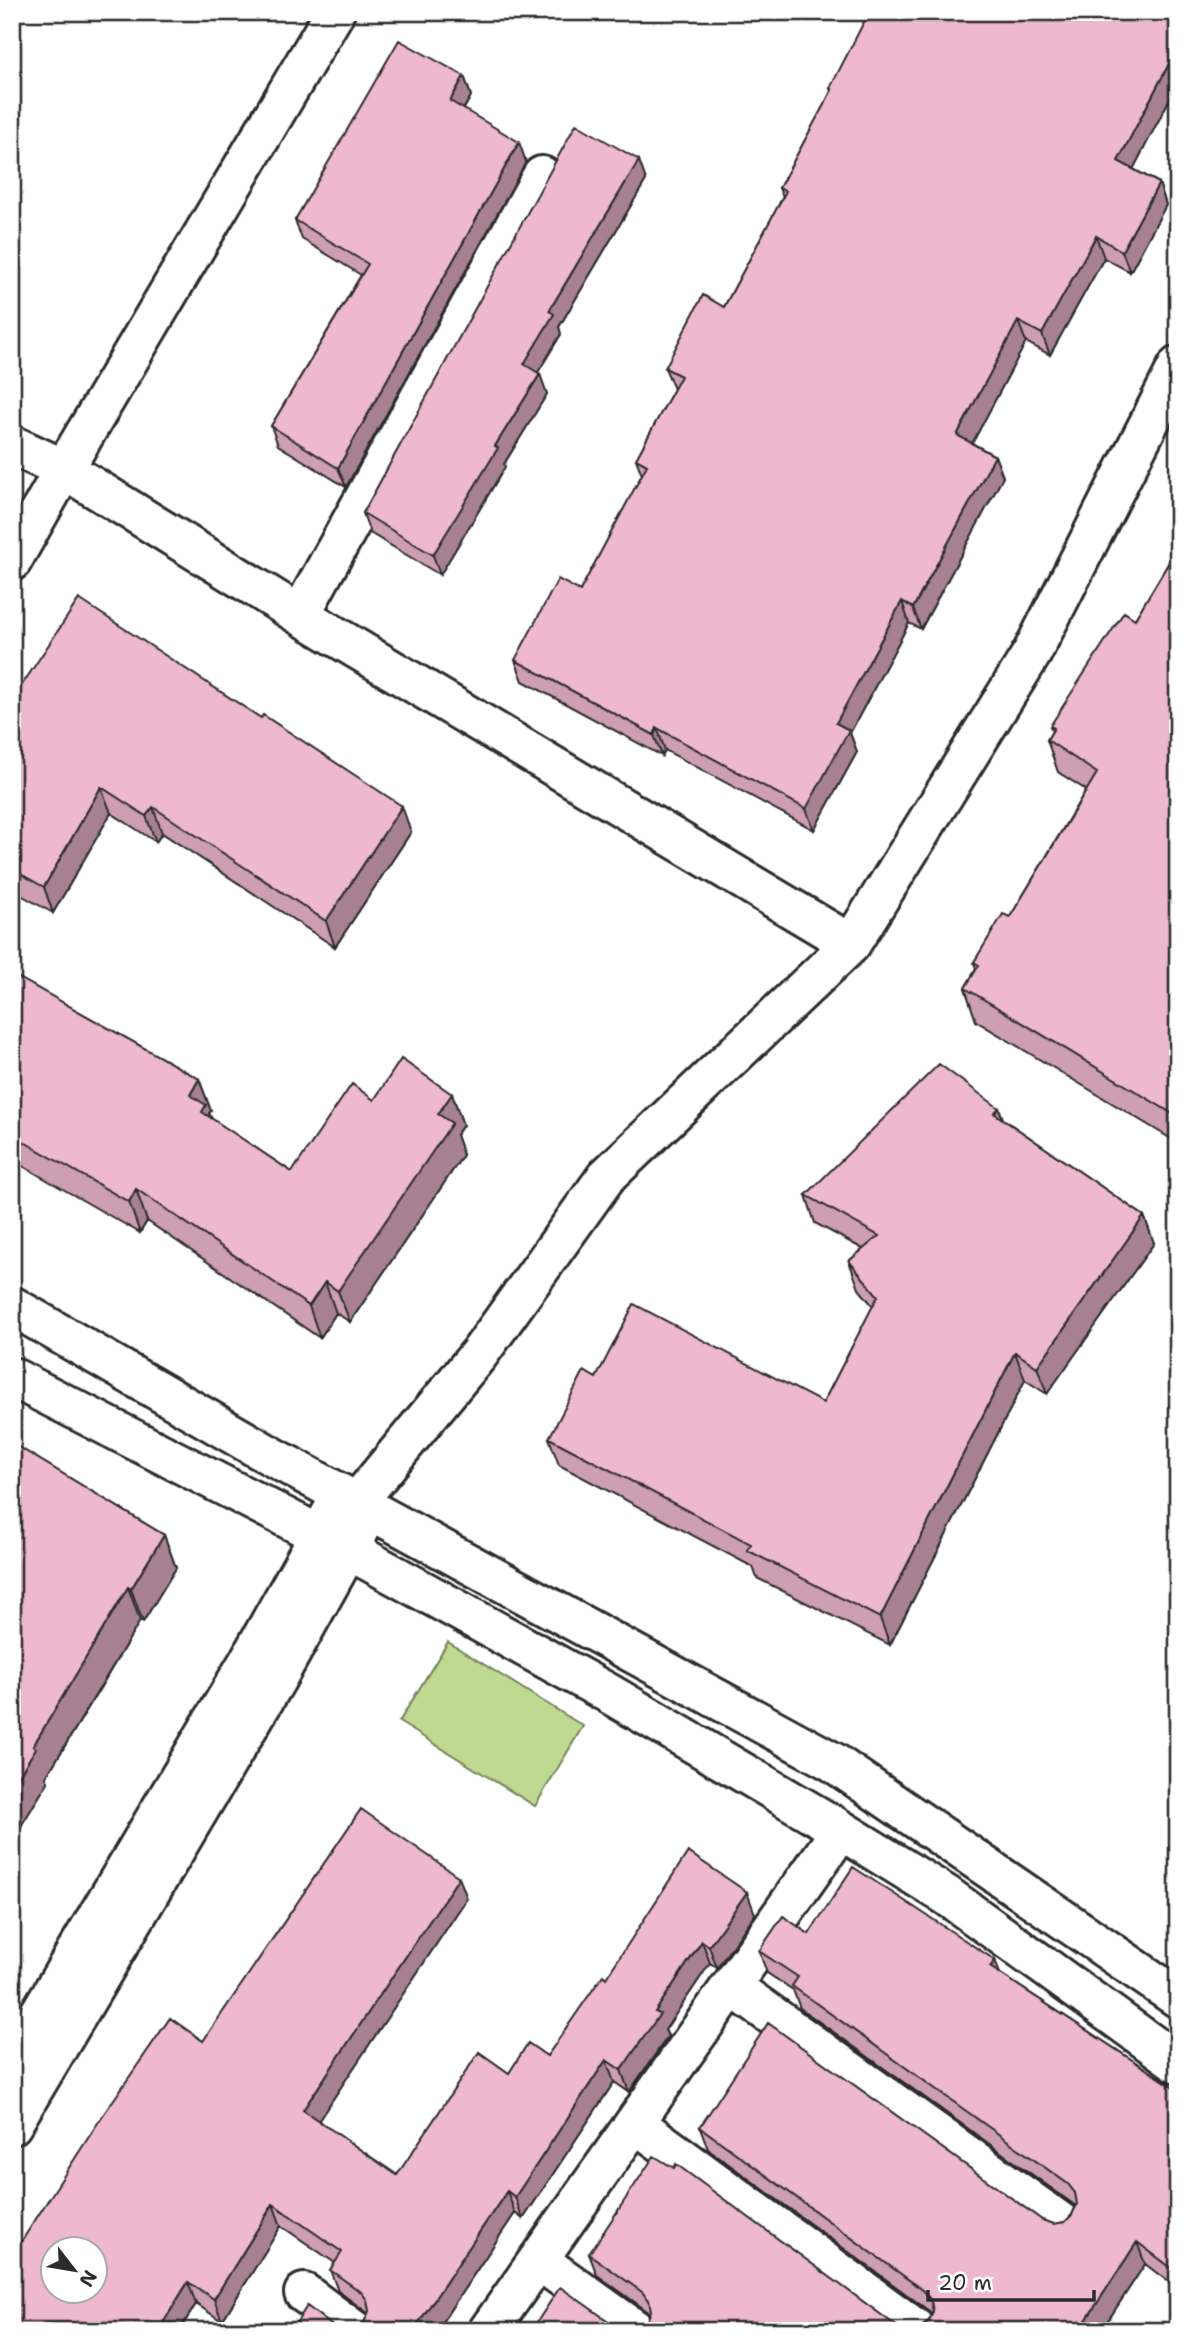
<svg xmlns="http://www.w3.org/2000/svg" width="1190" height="2343" font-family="'Shantell Sans',sans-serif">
<rect width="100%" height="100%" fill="#fff"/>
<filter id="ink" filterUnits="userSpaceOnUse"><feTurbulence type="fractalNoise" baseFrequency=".0143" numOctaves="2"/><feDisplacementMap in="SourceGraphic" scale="14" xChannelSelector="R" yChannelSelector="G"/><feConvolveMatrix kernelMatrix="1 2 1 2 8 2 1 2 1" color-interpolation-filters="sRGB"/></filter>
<g filter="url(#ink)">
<path fill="#bfd990" stroke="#75825e" stroke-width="2" d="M 448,1642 L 583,1726 L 535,1806 L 399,1722 Z"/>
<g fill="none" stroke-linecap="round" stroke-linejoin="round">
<g stroke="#2b2b2b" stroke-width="44">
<path id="minor" d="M 12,445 L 64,469 L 300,615 L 851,944
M 12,561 L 64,469 L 335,12
M 300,615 L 542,176
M 12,1306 L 264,1452 L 833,1762 L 1178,1998
M 12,1377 L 349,1550 L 608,1693 L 841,1830 L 946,1895 L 1178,2063
M 357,1502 L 479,1354 L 606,1177 L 851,944 L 1032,653 L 1178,366
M 731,1986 L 1063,2224
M 12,2060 L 247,1664 L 332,1512
M 635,2123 L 919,2331
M 12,2125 L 276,1680 L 361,1527
M 538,2260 L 637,2331
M 304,2293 L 355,2331
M 488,2331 L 841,1830"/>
</g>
<use href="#minor" stroke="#fff" stroke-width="38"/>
</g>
<path fill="#cd9eb4" stroke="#2b2b2b" stroke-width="2" d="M 1178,12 L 1178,83 L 1133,169 L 1159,183 L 1166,205 L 1130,272 L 1104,258 L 1050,355 L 1026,342 L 972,443 L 995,456 L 1003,477 L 921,629 L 909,623 L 850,733 L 857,752 L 814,830 L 665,750 L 662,756 L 523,681 L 515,660 L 580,591 L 642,475 L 636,459 L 674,389 L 665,368 L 724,307 L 783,197 L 779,188 L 831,92 L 830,88 Z
M 464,76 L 471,96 L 464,109 L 526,162 L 346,487 L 278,445 L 271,426 L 361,275 L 302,239 L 295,220 Z
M 646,180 L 559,327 L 561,334 L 537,373 L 547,394 L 504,464 L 505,467 L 440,575 L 370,533 L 363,513 Z
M 1178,547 L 1178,1143 L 976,1021 L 965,988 L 976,969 L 974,962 L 1010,917 L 1086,790 L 1058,772 L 1047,740 L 1052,731 L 1050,726 L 1135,619 Z
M 12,700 L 411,832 L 335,947 L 162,833 L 156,842 L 111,813 L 53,913 L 12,890 Z
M 12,974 L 199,1079 L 211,1111 L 209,1113 L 212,1119 L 292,1172 L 452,1094 L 463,1125 L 456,1135 L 463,1155 L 350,1322 L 336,1313 L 320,1338 L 147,1221 L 140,1233 L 12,1160 Z
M 999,1108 L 1003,1119 L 1144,1216 L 1154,1243 L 1047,1394 L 1025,1380 L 890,1645 L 757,1578 L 753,1567 L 559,1465 L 549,1438 L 596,1378 L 823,1403 L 873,1306 L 859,1289 L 849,1261 L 863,1249 L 815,1223 L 806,1195 Z
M 12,1443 L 164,1535 L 176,1568 L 143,1622 L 140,1621 L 96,1695 L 46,1777 L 48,1782 L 16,1834 L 12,1832 Z
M 467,1898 L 318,2121 L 397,2175 L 509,2073 L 547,2056 L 606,1978 L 755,1914 L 717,1968 L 710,1963 L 665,2030 L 668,2036 L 629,2092 L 614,2082 L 523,2219 L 515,2213 L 436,2331 L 346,2331 L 355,2329 L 364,2323 L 368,2313 L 338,2291 L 330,2270 L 335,2263 L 281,2226 L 222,2321 L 196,2304 L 179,2331 L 12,2331 L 203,2041 Z
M 809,1934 L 995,1960 L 999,1973 L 1178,2090 L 1178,2289 L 1145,2264 L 1101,2331 L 628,2331 L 637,2329 L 647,2321 L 650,2313 L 597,2275 L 589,2254 L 898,2327 L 908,2331 L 919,2329 L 929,2321 L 932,2313 L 708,2149 L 700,2127 L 1054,2224 L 1065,2222 L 1072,2215 L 1076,2206 L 800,2008 L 793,1990 L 767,1973 L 759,1951 Z"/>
<path fill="#a78192" stroke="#2b2b2b" stroke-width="2" d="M 1171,60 L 1178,80 L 1178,83 L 1126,183 L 1118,161 Z
M 464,76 L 471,96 L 457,120 L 450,101 Z
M 519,142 L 526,162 L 346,487 L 338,468 Z
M 639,160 L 646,180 L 559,327 L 561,334 L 531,384 L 524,364 L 549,311 Z
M 1159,183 L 1166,205 L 1130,272 L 1122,251 Z
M 1096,236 L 1104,258 L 1050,355 L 1042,334 Z
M 1018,321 L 1026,342 L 965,457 L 957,435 Z
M 540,374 L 547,394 L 504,464 L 505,467 L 440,575 L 433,555 L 495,446 Z
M 995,456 L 1003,477 L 921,629 L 913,608 Z
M 902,601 L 909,623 L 850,733 L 857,752 L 814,830 L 806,809 L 836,723 Z
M 657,728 L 665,750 L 662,756 L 654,735 Z
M 101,787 L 111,813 L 53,913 L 44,887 Z
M 402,806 L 411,832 L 335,947 L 326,921 Z
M 153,807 L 162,833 L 156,842 L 146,816 Z
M 199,1079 L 211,1111 L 209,1113 L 218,1136 L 190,1095 Z
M 452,1094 L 463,1125 L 456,1135 L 463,1155 L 350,1322 L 338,1291 L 438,1114 Z
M 999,1108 L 1009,1135 L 994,1113 Z
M 136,1189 L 147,1221 L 140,1233 L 129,1202 Z
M 1144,1216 L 1154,1243 L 1047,1394 L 1037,1367 Z
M 325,1282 L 336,1313 L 320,1338 L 309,1306 Z
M 1015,1352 L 1025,1380 L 890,1645 L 880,1618 Z
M 164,1535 L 176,1568 L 143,1622 L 131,1589 Z
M 128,1587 L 140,1621 L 46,1777 L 48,1782 L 16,1834 L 12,1823 L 12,1787 L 33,1746 Z
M 459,1877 L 467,1898 L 311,2132 L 303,2110 Z
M 747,1892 L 755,1914 L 717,1968 L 709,1946 Z
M 702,1941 L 710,1963 L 665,2030 L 668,2036 L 629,2092 L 621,2070 L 655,2012 Z
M 995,1960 L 1003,1982 L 990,1967 Z
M 606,2060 L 614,2082 L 523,2219 L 515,2197 Z
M 507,2191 L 515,2213 L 436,2331 L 413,2331 Z
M 273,2204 L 281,2226 L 222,2321 L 214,2299 Z
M 1137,2242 L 1145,2264 L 1101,2331 L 1079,2331 Z
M 188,2282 L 196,2304 L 179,2331 L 158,2331 Z"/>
<path fill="#eeb8d1" stroke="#2b2b2b" stroke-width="2" fill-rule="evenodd" d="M 869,12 L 1178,12 L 1178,64 L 1171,60 L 1118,161 L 1159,183 L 1122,251 L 1096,236 L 1042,334 L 1018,321 L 957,435 L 995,456 L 913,608 L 902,601 L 836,723 L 849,730 L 806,809 L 657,728 L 654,735 L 515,660 L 558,579 L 580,591 L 647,465 L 636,459 L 681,376 L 665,368 L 703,295 L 724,307 L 786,191 L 779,188 L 832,90 L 830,88 Z
M 399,40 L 464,76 L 450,101 L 519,142 L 338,468 L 271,426 L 368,264 L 295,220 Z
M 576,124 L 639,160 L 549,311 L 554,314 L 524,364 L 540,374 L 495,446 L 498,448 L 433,555 L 363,513 Z
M 1178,547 L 1178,1117 L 965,988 L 979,965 L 974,962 L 1003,914 L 1010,917 L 1097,773 L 1047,740 L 1054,728 L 1050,726 L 1124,612 L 1135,619 Z
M 79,599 L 261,718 L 263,715 L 402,806 L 326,921 L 153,807 L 146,816 L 101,787 L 44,887 L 12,869 L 12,700 Z
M 12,974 L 199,1079 L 190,1095 L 206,1105 L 202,1112 L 292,1172 L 352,1084 L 374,1100 L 401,1059 L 452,1094 L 438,1114 L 452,1123 L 338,1291 L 325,1282 L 309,1306 L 136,1189 L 129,1202 L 12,1135 Z
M 939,1064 L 999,1108 L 994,1113 L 1144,1216 L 1037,1367 L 1015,1352 L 880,1618 L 747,1550 L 751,1544 L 549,1438 L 584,1371 L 596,1378 L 634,1304 L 823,1403 L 878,1296 L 849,1261 L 879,1236 L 806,1195 Z
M 12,1443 L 164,1535 L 131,1589 L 128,1587 L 84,1661 L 33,1746 L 36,1748 L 12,1787 Z
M 361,1809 L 459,1877 L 303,2110 L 397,2175 L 479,2052 L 509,2073 L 528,2043 L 547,2056 L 603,1975 L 606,1978 L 688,1852 L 747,1892 L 709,1946 L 702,1941 L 655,2012 L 660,2014 L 621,2070 L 606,2060 L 515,2197 L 507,2191 L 413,2331 L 346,2331 L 355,2329 L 364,2323 L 369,2311 L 367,2300 L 361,2292 L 330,2270 L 342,2252 L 273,2204 L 214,2299 L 188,2282 L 158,2331 L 12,2331 L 12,2256 L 101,2118 L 170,2018 L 203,2041 ZM 52,2249 L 94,2249 L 94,2291 L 52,2291 Z
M 853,1867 L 995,1960 L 990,1967 L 1178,2090 L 1178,2273 L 1137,2242 L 1079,2331 L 628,2331 L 637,2329 L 647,2321 L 651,2311 L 649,2300 L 642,2292 L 589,2254 L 654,2156 L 674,2168 L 676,2164 L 898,2327 L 908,2331 L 919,2329 L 929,2321 L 933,2312 L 931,2301 L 924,2291 L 700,2127 L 768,2023 L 1042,2220 L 1054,2224 L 1065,2222 L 1072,2215 L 1077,2204 L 1075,2193 L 1068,2184 L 792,1986 L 798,1977 L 759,1951 L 783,1916 L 809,1934 Z
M 560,2287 L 617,2327 L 627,2331 L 531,2331 Z
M 307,2306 L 334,2327 L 345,2331 L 291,2331 Z"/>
</g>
<rect width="1190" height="2343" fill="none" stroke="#fff" stroke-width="42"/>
<rect x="21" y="21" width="1148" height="2301" fill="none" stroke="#2b2b2b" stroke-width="2.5" filter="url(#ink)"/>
<g transform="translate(74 2270) rotate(121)"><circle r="33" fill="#ffffff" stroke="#aaaaaa" stroke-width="2"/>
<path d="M0-5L12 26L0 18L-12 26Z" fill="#2b2b2b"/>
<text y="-10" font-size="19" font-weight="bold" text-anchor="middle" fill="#2b2b2b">N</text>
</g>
<path d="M928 2290v10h166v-10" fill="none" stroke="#2b2b2b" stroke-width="3.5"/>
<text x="938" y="2290" font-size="21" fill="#2b2b2b" stroke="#ffffff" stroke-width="5" paint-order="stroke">20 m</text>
</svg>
